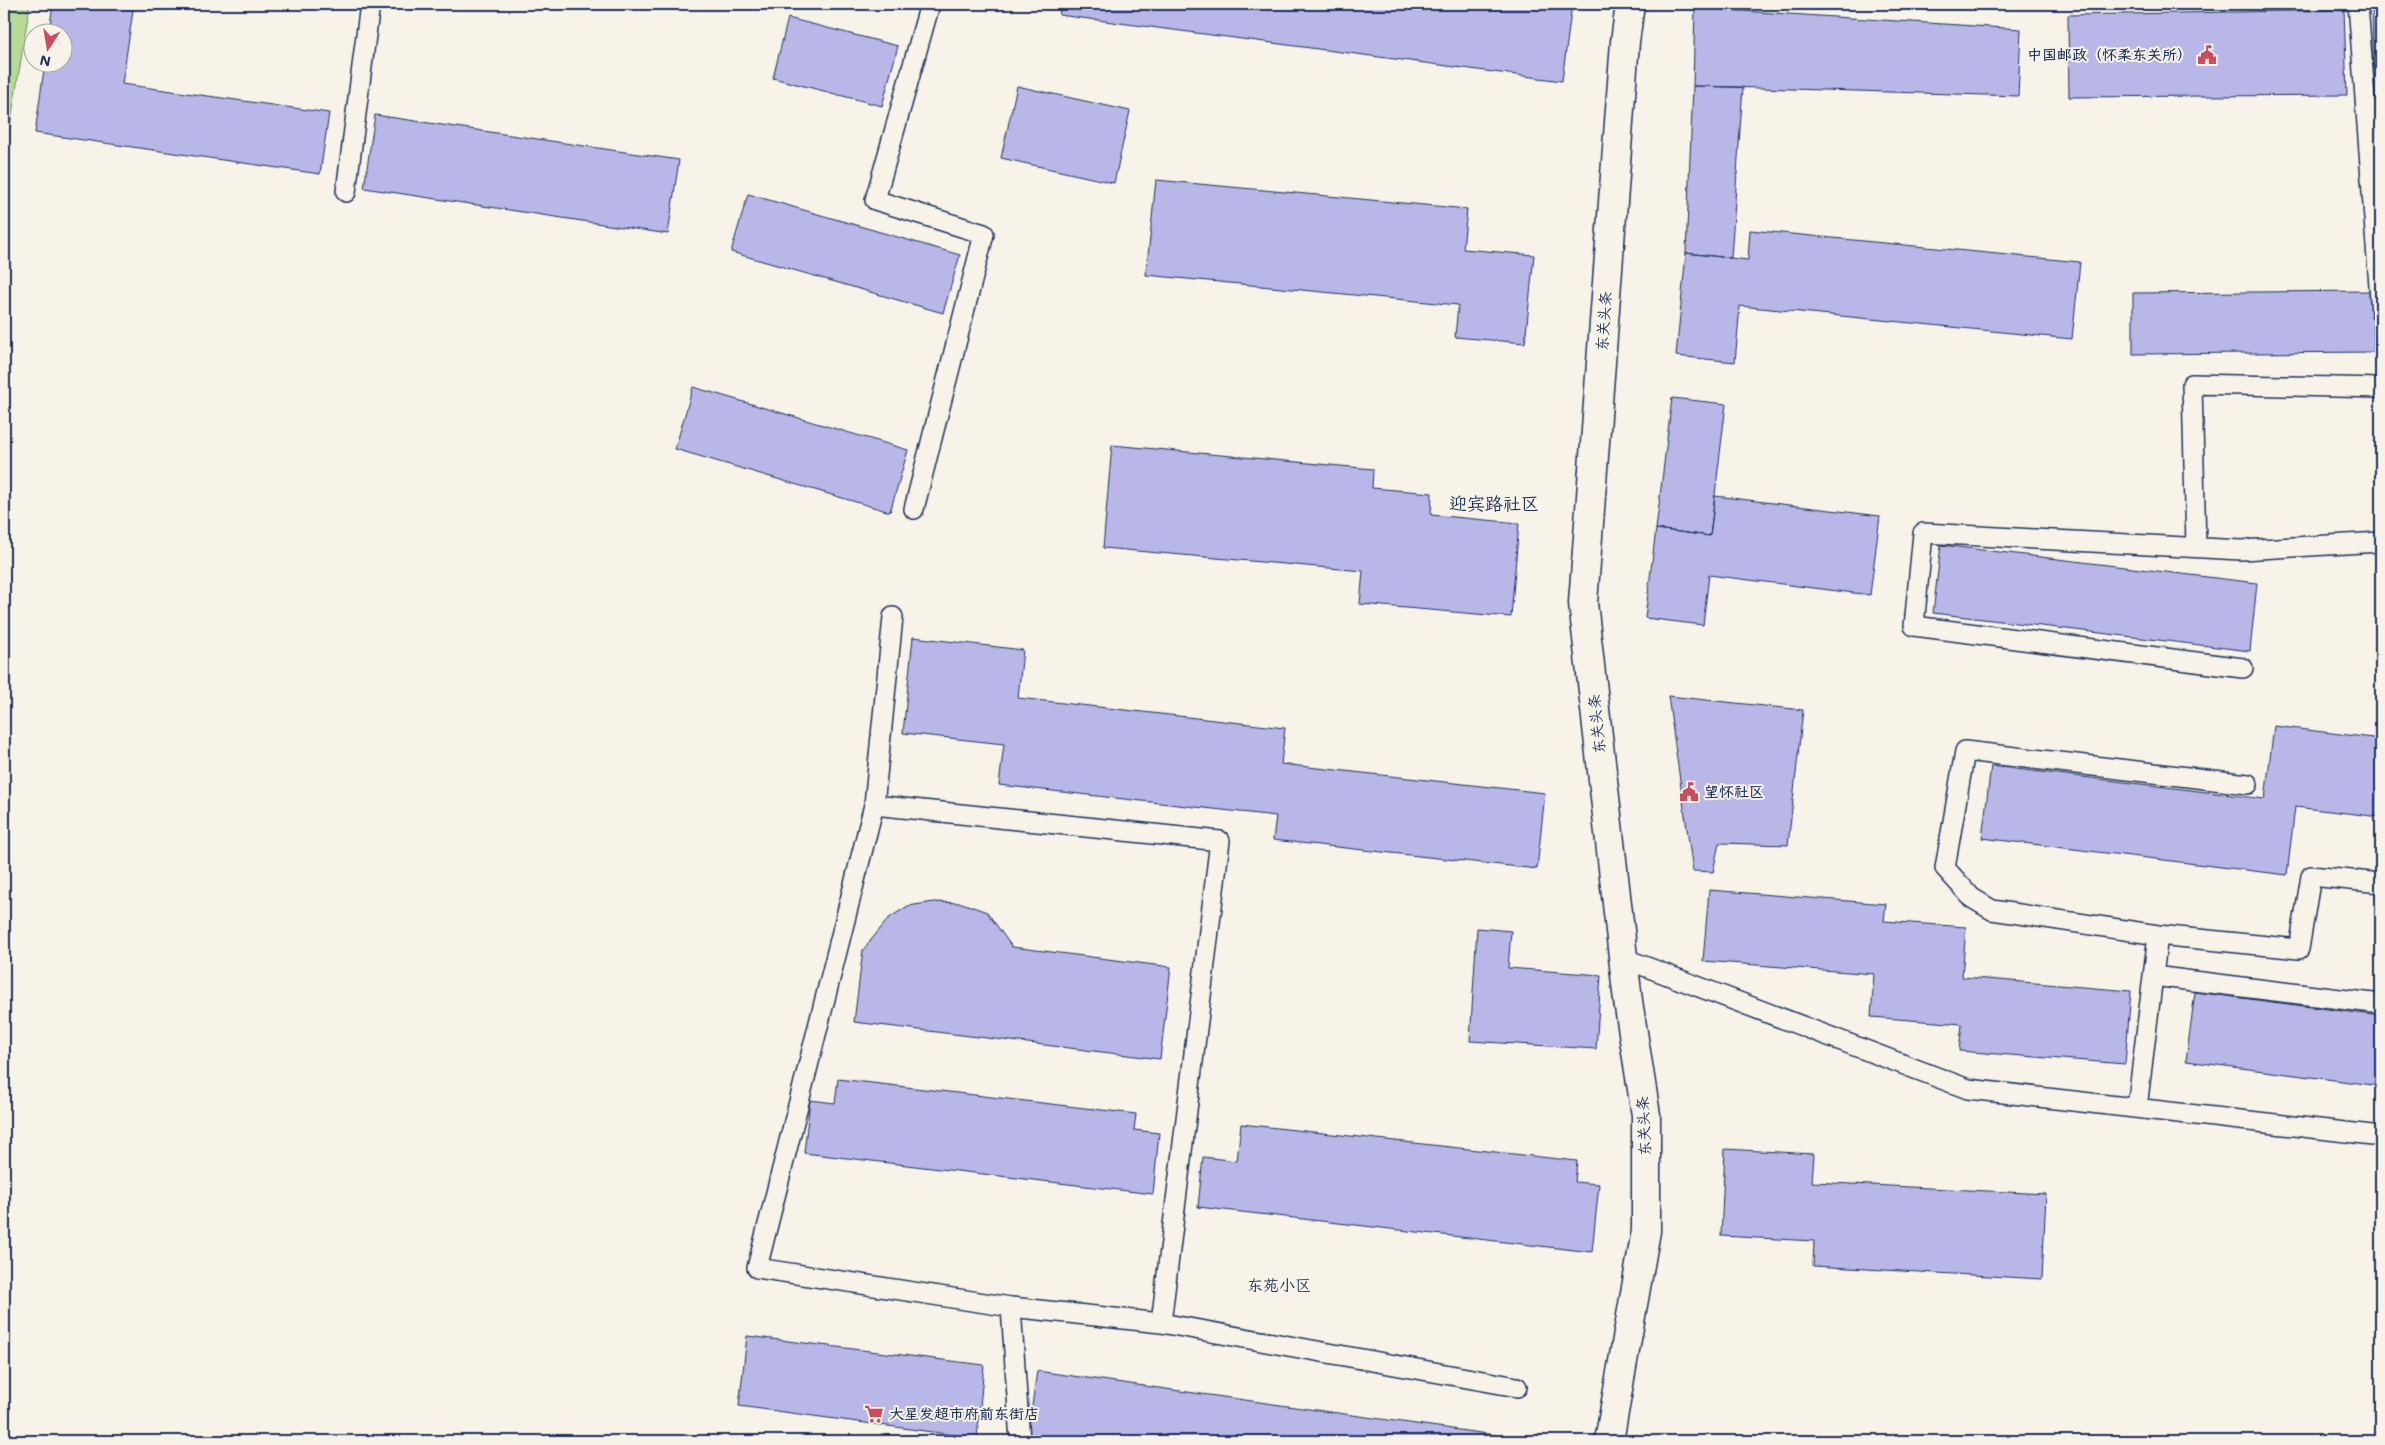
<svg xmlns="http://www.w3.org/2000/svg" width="2385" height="1445" font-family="Mali,'LXGW WenKai TC',sans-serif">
<rect width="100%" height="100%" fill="#f7f3e8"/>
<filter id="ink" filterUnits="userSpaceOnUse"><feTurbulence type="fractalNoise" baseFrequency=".02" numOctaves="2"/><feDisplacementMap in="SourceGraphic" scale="10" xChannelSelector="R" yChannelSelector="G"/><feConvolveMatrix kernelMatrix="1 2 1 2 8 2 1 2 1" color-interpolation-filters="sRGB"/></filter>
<g filter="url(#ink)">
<path fill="#b8da95" stroke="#6a847a" d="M 4,4 L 30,4 L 4,164 Z"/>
<path fill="#b8b7e8" stroke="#1b2f5e" d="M 53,4 L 134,4 L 122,84 L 329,113 L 320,174 L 35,133 L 45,62 L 62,62 L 62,32 L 49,32 Z
M 1061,4 L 1572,4 L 1562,81 L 1059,15 Z
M 2372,4 L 2381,4 L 2381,238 L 2377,238 Z
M 1695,8 L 2021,29 L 2018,96 L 1693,86 Z
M 2344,10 L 2347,95 L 2069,97 L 2068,15 Z
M 788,18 L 898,46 L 882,106 L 773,78 Z
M 1017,86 L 1130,111 L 1114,183 L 1001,158 Z
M 1693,86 L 1743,87 L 1731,258 L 1686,253 Z
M 375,115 L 679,160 L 668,234 L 364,188 Z
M 1156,180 L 1467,209 L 1463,249 L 1534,255 L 1525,343 L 1455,337 L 1458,305 L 1146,275 Z
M 748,194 L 960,255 L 943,313 L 731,252 Z
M 1750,230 L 2080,262 L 2072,339 L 1740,306 L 1735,362 L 1676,356 L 1686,253 L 1748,260 Z
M 2373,291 L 2374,352 L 2133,354 L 2133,293 Z
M 693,387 L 908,450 L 890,512 L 675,449 Z
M 1672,398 L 1726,404 L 1710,536 L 1656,529 Z
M 1112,445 L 1373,469 L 1372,488 L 1432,493 L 1431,515 L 1519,523 L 1511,617 L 1360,604 L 1363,571 L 1103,548 Z
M 1715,496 L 1880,516 L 1870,595 L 1709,575 L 1703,625 L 1645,618 L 1656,529 L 1710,536 Z
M 1941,545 L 2257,583 L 2250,651 L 1933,613 Z
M 913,637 L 1023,650 L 1018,698 L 1285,728 L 1281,764 L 1545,793 L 1537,869 L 1273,840 L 1276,816 L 999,785 L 1004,744 L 903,733 Z
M 1668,696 L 1803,710 L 1788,845 L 1719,843 L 1713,872 L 1693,871 Z
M 2274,726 L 2381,739 L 2381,817 L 2295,807 L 2287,875 L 1982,838 L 1991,766 L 2265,799 Z
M 1709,890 L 1886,904 L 1884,921 L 1966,927 L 1962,977 L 2131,991 L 2125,1064 L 1959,1051 L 1962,1024 L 1871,1017 L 1874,974 L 1703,961 Z
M 934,902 L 962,903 L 987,912 L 1012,947 L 1171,967 L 1160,1059 L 854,1022 L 863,950 L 889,918 L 908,906 Z
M 1477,928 L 1511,931 L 1508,968 L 1601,975 L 1596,1049 L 1470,1041 Z
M 2195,992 L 2381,1016 L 2381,1086 L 2186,1061 Z
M 838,1079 L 1136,1114 L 1134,1130 L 1159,1133 L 1153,1194 L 804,1153 L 810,1100 L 835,1103 Z
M 1241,1124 L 1577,1161 L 1575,1182 L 1599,1184 L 1592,1252 L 1198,1207 L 1203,1157 L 1237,1161 Z
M 1725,1149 L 1814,1154 L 1812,1182 L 2046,1194 L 2042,1279 L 1813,1266 L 1814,1241 L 1721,1236 Z
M 747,1336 L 984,1365 L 977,1438 L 739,1406 Z
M 1037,1371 L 1538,1441 L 1027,1441 Z"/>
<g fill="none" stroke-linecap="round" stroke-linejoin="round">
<g stroke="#1b2f5e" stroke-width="22">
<path id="lane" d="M 2358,4 L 2381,313
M 346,192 L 370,4
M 914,509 L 984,234 L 875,200 L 930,4
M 2196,547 L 2192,384 L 2381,388
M 893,617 L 874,805 L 757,1268 L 1011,1307 L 1161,1323 L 1517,1387
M 2243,668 L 1914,626 L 1923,533 L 2241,550 L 2381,542
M 874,805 L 1220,841 L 1161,1323
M 2158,935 L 1992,910 L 1972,898 L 1945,868 L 1965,751 L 2248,784
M 1623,958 L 1968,1089 L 2381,1136
M 2153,976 L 2381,1004
M 2137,1108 L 2158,935 L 2299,949 L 2311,876 L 2381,883
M 1011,1307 L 1020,1441"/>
</g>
<g stroke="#1b2f5e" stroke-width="31">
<path id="street" d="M 1609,1441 L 1646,1231 L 1646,1115 L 1628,1001 L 1583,603 L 1625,42 L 1630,4"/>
</g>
<path stroke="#1b2f5e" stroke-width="3" stroke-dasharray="1 4" stroke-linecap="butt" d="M 4,1434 L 61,1441"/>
<use href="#lane" stroke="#f7f3e8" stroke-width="19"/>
<use href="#street" stroke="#f7f3e8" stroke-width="28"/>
</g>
</g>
<defs>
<g id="civic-bare" transform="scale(1.5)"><path d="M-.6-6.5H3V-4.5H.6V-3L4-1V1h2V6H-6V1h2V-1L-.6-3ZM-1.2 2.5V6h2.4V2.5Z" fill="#d1495b" stroke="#f7f3e8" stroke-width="2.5" paint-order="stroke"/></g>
<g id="supermarket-bare" transform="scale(1.5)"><path d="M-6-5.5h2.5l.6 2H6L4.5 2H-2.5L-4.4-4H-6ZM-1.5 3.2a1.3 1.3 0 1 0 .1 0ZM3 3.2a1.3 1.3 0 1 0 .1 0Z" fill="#d1495b" stroke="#f7f3e8" stroke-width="2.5" paint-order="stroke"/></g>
</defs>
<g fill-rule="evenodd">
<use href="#civic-bare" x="2207" y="55"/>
<use href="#civic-bare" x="1689" y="792"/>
<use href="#supermarket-bare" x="874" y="1414"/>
</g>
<g text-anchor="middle" stroke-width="4" stroke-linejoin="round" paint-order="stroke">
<g font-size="15" font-weight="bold" fill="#1b2f5e" stroke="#f7f3e8" text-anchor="start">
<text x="2192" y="60" text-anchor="end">中国邮政（怀柔东关所）</text>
<text x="1704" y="797">望怀社区</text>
<text x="889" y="1419">大星发超市府前东街店</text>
</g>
<g font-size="15" fill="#1b2f5e" stroke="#f7f3e8">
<text transform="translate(1604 321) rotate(-86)" y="5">东关头条</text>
<text transform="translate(1597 724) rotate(-96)" y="5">东关头条</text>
<text transform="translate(1644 1126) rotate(-93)" y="5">东关头条</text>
</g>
<g font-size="16" fill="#1b2f5e" stroke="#f7f3e8">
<text x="1279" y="1291">东苑小区</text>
</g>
<g font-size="18" fill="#1b2f5e" stroke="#f7f3e8">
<text x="1494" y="510">迎宾路社区</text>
</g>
</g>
<rect width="2385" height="1445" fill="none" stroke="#f7f3e8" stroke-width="20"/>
<rect x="10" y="10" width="2365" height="1425" fill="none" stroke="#1b2f5e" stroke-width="2" filter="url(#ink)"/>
<g transform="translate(48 48) rotate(192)"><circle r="24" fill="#f7f3e8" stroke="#9fa5b1"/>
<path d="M0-4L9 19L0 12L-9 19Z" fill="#d1495b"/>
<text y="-8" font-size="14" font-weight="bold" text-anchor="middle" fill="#1b2f5e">N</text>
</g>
</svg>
